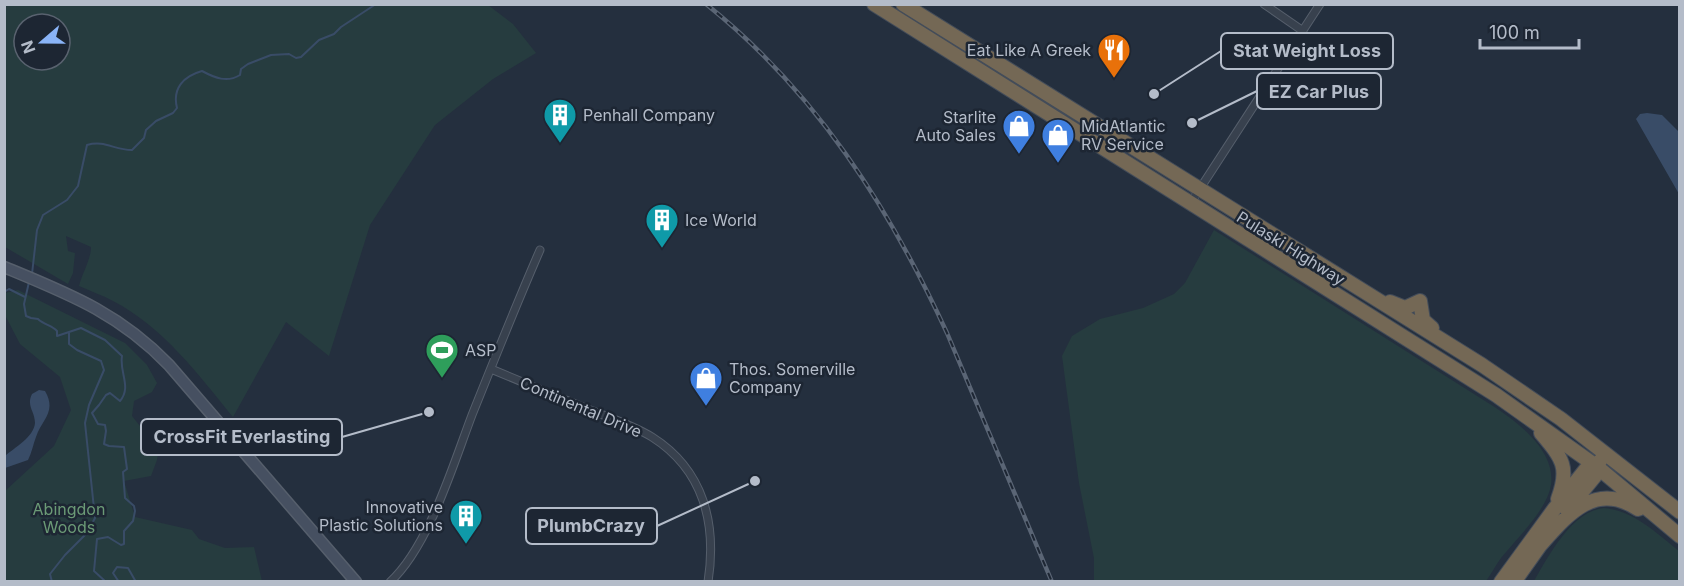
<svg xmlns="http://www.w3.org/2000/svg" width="1684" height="586" font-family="Inter,sans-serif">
<rect width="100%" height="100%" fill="#242f3e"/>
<path fill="#263c3f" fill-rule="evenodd" d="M 5,4 L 488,5 L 513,24 L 536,53 L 493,79 L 435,125 L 370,225 L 329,356 L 286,322 L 233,417 C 198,374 163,327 113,301 C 102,295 90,291 79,286 C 82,274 91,259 91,247 L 66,236 L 68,251 L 75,253 L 73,273 L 68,284 L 5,247 ZM 24,24 L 60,24 L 60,60 L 24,60 Z
M 1214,230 L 1493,406 C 1517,422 1556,450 1551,485 C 1547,510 1517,538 1501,558 C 1496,565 1491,574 1486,581 L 1094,581 L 1094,558 L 1079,483 L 1062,356 L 1072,336 L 1100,319 L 1143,308 L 1174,294 L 1185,283 Z
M 18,290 L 125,343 L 147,365 L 157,383 L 152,392 L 134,401 L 132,416 L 140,426 L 160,440 L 157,460 L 151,476 L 124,481 L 135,517 L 192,530 L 199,539 L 225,548 L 254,547 L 262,581 L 5,581 L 5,491 L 54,446 L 71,410 L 60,377 L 20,344 L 5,315 L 5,293 Z
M 1604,508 C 1635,511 1656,533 1679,551 L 1679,581 L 1534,581 C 1549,555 1572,511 1604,508 Z"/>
<path fill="#394c67" d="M 1647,113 L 1662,115 L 1679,132 L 1679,194 L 1636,119 L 1640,114 Z
M 39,390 L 45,391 C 57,412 42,419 36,437 C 33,445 32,452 28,460 L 5,468 L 5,456 C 14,448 34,437 35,423 C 35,411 26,406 32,394 Z"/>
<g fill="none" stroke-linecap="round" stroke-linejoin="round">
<path stroke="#394c67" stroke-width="2" d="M 32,274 L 37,230 L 43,215 L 67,200 L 78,186 L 87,145 C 105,140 114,150 132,150 L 144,138 L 146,130 L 156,121 L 173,113 L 177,108 C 172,88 184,76 202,71 C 215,78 227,83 240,75 L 241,69 L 248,64 L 271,55 L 289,54 L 296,58 L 301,57 L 319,40 L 334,34 L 341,27 L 376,4
M 29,282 L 24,304 L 26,316 L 31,318 L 38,319 C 44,325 52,325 57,331 L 57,336 L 81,328 L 105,340 L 122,356 C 119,372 132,387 120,401 L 110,393 L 106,395 L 99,405 L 92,413 L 98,424 L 105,425 L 106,431 L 104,444 L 109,446 L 124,447 L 127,469 L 123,472 L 125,498 L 134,506 L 135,511 L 133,521 L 124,531 L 124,544 L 121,545 L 108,537 L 97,539 L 94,571 L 106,582
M 4,292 L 9,289 L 25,297
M 52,582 L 50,574 L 65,555 L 87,533 L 95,518 L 85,423 L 89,405 L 104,370 L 101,361 L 77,350 L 69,344 L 69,332
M 119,582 L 113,573 L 117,567 L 128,568 L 136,582"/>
<g stroke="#565f6c" stroke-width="9">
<path id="street" d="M 1264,4 L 1303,31
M 1190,204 L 1320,4
M 491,369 C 522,382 553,395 585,408 C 607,417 631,424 652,437 C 704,470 717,524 708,582
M 390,582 C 429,546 453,465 472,415 C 494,360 516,305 540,250"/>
</g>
<g stroke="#565f6c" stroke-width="13">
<path id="secondary" d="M 4,267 C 69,294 119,313 169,365 L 356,582"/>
</g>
<g stroke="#434c59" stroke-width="16">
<path id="highway" d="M 874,4 L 1496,395 L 1596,466 L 1680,536
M 903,4 L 1482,365 L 1561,419 L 1680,512
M 1390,302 L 1405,308 L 1420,301 L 1423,320 L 1432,328
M 1541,433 C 1562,458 1570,467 1558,499
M 1567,510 L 1595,476 L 1593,470 L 1600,461
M 1536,550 C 1564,519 1593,479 1638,509
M 1501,582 L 1555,508 L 1586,469 L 1593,470
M 1514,582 L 1541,544"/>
</g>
<use href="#street" stroke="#38414e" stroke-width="7"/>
<use href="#secondary" stroke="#465061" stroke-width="10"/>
<use href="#highway" stroke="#746855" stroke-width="14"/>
<g stroke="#5a6575" stroke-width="4.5">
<path id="rail" d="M 706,4 C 816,92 889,207 947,333 L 1052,582"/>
</g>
<use href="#rail" stroke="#1d2633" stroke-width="2" stroke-dasharray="7" stroke-linecap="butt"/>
</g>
<defs>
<g id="restaurant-pin" transform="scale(1.725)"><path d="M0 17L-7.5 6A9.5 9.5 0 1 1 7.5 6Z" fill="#e8710a" stroke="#1d2633"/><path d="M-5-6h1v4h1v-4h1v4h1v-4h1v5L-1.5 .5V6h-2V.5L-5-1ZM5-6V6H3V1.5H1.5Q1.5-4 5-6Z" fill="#fff"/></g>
<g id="building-pin" transform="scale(1.725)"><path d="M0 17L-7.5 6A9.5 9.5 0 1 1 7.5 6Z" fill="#0f9aa8" stroke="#1d2633"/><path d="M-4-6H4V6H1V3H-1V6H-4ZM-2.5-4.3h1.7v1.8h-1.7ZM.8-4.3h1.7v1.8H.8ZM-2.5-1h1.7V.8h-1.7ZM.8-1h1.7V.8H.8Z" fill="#fff"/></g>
<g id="shop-pin" transform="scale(1.725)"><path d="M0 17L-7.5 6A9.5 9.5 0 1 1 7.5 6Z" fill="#3f7fe0" stroke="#1d2633"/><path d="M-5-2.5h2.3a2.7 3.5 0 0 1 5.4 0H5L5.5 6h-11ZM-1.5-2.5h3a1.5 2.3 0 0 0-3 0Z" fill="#fff"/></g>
<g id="stadium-pin" transform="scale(1.725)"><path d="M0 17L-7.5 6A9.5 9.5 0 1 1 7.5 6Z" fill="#2e9e5b" stroke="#1d2633"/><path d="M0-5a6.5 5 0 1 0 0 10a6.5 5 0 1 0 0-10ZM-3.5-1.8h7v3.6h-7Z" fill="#fff"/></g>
</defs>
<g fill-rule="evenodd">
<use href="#restaurant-pin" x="1114" y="50"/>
<use href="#building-pin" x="560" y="115"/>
<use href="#shop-pin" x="1019" y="126"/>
<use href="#shop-pin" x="1058" y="135"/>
<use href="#building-pin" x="662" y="220"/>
<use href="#stadium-pin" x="442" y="350"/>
<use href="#shop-pin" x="706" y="378"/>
<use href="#building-pin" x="466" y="516"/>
</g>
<g text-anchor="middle" stroke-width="5" stroke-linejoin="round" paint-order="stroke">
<g font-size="16" fill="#b4bcc9" stroke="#1d2633" text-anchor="start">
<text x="1091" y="56" text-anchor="end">Eat Like A Greek</text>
<text x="583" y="121">Penhall Company</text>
<text x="996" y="123" text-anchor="end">Starlite<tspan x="996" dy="18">Auto Sales</tspan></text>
<text x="1081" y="132">MidAtlantic<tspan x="1081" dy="18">RV Service</tspan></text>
<text x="685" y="226">Ice World</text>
<text x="465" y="356">ASP</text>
<text x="729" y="375">Thos. Somerville<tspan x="729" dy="18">Company</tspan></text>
<text x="443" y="513" text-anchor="end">Innovative<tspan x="443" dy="18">Plastic Solutions</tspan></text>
</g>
<g font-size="16" fill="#b4bcc9" stroke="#1d2633">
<text transform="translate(1291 248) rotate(32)" y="6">Pulaski Highway</text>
<text transform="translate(581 407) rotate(23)" y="6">Continental Drive</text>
</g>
<g font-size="16" fill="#6b9a76" stroke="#1d2633">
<text x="69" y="515">Abingdon<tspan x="69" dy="18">Woods</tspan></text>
</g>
</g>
<path fill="none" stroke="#b4bcc9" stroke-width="2" d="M1154 94L1221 51M1192 123L1257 91M429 412L342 437M755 481L657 526"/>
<g fill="#b4bcc9" stroke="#1d2633" stroke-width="2">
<circle cx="1154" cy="94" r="6"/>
<circle cx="1192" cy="123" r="6"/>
<circle cx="429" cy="412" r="6"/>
<circle cx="755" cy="481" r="6"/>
</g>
<g fill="#1d2633" stroke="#b4bcc9" stroke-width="2">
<rect x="1221" y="33" width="172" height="36" rx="6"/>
<rect x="1257" y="73" width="124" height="36" rx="6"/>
<rect x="141" y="419" width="201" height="36" rx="6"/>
<rect x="526" y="508" width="131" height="36" rx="6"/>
</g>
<g font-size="18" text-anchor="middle" font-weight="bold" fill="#b4bcc9">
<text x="1307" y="57">Stat Weight Loss</text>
<text x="1319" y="98">EZ Car Plus</text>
<text x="242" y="443">CrossFit Everlasting</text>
<text x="591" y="532">PlumbCrazy</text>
</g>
<rect width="1684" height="586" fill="none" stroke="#b4bcc9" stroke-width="12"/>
<g transform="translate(42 42) rotate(250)"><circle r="28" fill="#1d2633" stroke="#59626f" stroke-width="1.5"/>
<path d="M0-4.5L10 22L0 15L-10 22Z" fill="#8ab4f8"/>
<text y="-9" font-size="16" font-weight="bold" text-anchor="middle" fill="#b4bcc9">N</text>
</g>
<path d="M1480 39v9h99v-9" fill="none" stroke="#b4bcc9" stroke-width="3"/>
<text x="1489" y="39" font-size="18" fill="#b4bcc9" stroke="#1d2633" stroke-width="4.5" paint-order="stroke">100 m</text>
</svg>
